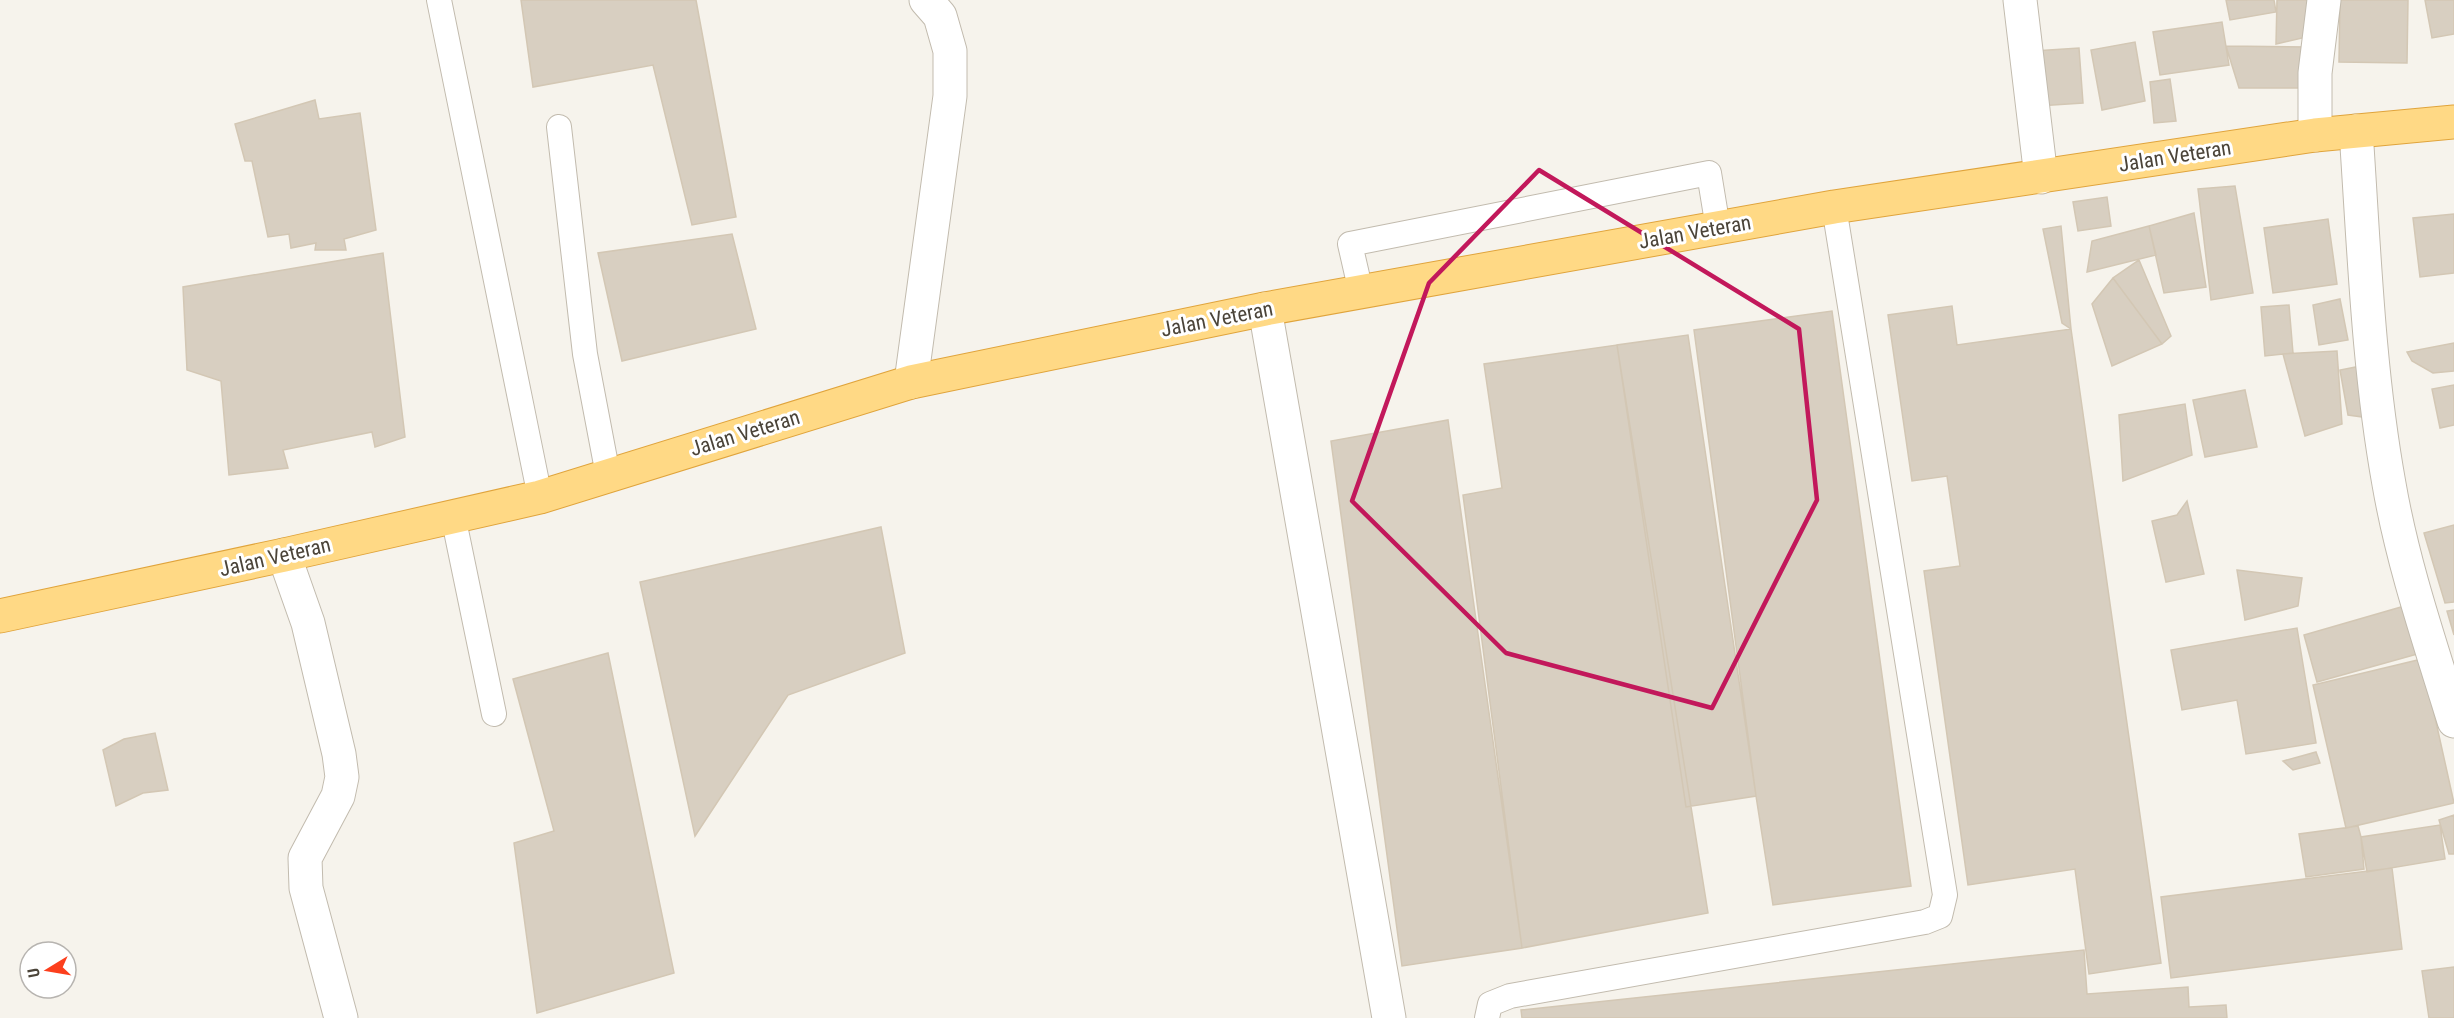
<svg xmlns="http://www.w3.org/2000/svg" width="2454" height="1018" font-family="'Roboto Condensed',sans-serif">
<rect width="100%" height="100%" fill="#f6f3ec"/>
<path fill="#d8cfc1" stroke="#d3c7b4" stroke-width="1.5" d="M 521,0 L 696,0 L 736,217 L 692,225 L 653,65 L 533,87 Z
M 2226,0 L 2274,0 L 2276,12 L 2230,20 Z
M 2277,0 L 2308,0 L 2315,35 L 2276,44 Z
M 2340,0 L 2408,0 L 2407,63 L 2339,62 Z
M 2425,0 L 2454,0 L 2454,34 L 2432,38 Z
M 2222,22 L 2229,65 L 2160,75 L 2153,32 Z
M 2135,42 L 2145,101 L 2102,110 L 2091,50 Z
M 2226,46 L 2308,47 L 2308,88 L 2239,88 Z
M 2079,48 L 2083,103 L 2038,106 L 2034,51 Z
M 2170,79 L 2176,121 L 2154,123 L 2150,82 Z
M 315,100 L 319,119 L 360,113 L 376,230 L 344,239 L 346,250 L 315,250 L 316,243 L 291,248 L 289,234 L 268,237 L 252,161 L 245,161 L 235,124 Z
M 2235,186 L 2253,293 L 2211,300 L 2198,189 Z
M 2107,197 L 2111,226 L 2078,231 L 2073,202 Z
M 2194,213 L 2206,287 L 2164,293 L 2149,226 Z
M 2454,214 L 2454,273 L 2420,277 L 2413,218 Z
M 2328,219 L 2337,284 L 2273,293 L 2264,228 Z
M 2061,226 L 2071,329 L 2062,323 L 2043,229 Z
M 2149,226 L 2156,255 L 2087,272 L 2092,241 Z
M 732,234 L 756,329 L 622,361 L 598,253 Z
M 383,253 L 405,437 L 375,447 L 372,432 L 283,450 L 288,468 L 229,475 L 221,381 L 187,370 L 183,287 Z
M 2139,260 L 2171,336 L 2162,344 L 2113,278 Z
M 2113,278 L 2162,344 L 2112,366 L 2092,304 Z
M 2340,299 L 2348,340 L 2319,345 L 2313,305 Z
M 2289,305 L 2293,353 L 2265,356 L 2261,307 Z
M 1952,306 L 1957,345 L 2071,329 L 2161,963 L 2089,974 L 2075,869 L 1968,885 L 1924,571 L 1960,566 L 1947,476 L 1912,481 L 1888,315 Z
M 1832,311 L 1911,886 L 1773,905 L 1756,796 L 1694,330 Z
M 1688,335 L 1756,796 L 1686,807 L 1617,345 Z
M 2454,343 L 2454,371 L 2433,373 L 2412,361 L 2407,352 Z
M 1617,345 L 1708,913 L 1522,948 L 1463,495 L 1502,488 L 1484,364 Z
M 2337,351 L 2342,424 L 2305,436 L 2283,354 Z
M 2361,366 L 2370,418 L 2348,415 L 2340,370 Z
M 2454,385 L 2454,425 L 2440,428 L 2432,389 Z
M 2245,390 L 2257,447 L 2205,457 L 2193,400 Z
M 2185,404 L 2192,455 L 2123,481 L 2119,415 Z
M 1448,420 L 1522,948 L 1402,966 L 1331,441 Z
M 2187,501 L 2204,574 L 2166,582 L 2152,521 L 2177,515 Z
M 2454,525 L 2454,602 L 2445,603 L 2424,533 Z
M 881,527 L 905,653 L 788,695 L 695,836 L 640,582 Z
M 2237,570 L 2302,578 L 2298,606 L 2245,620 Z
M 2408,605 L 2421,653 L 2317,682 L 2304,635 Z
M 2454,610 L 2454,635 L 2447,611 Z
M 2297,628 L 2316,743 L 2246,754 L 2237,700 L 2182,710 L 2171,650 Z
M 608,653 L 674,973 L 537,1013 L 514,843 L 554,831 L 513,679 Z
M 2422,659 L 2454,803 L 2346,828 L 2313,685 Z
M 155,733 L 168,790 L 143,793 L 116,806 L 103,750 L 124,739 Z
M 2316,752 L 2320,763 L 2293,770 L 2283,761 Z
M 2454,815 L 2454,854 L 2449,854 L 2439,820 Z
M 2440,825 L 2445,859 L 2367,872 L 2361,837 Z
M 2358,826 L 2361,837 L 2364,869 L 2306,877 L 2299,834 Z
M 2392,868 L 2402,949 L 2171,978 L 2161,897 Z
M 2084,950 L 2087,994 L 2188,987 L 2189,1007 L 2226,1005 L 2227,1018 L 1522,1018 L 1521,1010 Z
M 2454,967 L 2454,1018 L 2429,1018 L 2422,971 Z"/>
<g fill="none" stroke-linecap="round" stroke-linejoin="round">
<g stroke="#c2bbae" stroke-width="26">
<path id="service" d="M 439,0 L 540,497
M 559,127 L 585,354 L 608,475
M 1361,292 L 1350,244 L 1709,173 L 1718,228
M 453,516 L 494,714
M 1487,1018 L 1490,1004 L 1510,996 L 1925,922 L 1940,916 L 1945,895 L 1834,207"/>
</g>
<g stroke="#c2bbae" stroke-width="35">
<path id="minor" d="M 2020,0 L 2041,177
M 2356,131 C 2364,248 2368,368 2389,484 C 2403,565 2430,643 2454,721
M 2315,135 L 2315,73 L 2324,0
M 1265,309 L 1389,1018
M 911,382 L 950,96 L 950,51 L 940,16 L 926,0
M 284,555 L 308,623 L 339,754 L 342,777 L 338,796 L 305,858 L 306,888 L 341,1018"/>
</g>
<g stroke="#e0a43c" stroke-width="35">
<path id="trunk" d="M 0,616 L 284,555 L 540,497 L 911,382 L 1265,309 L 1834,207 L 2315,135 L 2454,122"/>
</g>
<use href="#service" stroke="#fff" stroke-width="24"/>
<use href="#minor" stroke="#fff" stroke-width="33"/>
<use href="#trunk" stroke="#ffd985" stroke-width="33"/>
</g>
<path fill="none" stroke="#c2185b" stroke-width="4.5" stroke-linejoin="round" d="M 1539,170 L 1799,329 L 1817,500 L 1712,708 L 1506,653 L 1352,501 L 1429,283 Z"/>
<g text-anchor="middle" stroke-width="6" stroke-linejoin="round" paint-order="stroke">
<g font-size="21" fill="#4b4439" stroke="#fff">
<text transform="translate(2175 156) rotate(-9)" y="7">Jalan Veteran</text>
<text transform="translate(1695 232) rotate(-10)" y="7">Jalan Veteran</text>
<text transform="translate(1217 319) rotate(-11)" y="7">Jalan Veteran</text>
<text transform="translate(745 433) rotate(-17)" y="7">Jalan Veteran</text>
<text transform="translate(275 557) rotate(-13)" y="7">Jalan Veteran</text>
</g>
</g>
<g transform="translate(48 970) rotate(259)"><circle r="28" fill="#ffffff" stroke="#b7b4b0" stroke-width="1.5"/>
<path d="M0-4.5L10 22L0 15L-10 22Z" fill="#fc3f1d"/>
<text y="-9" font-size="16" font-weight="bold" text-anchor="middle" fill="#4b4439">U</text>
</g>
</svg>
